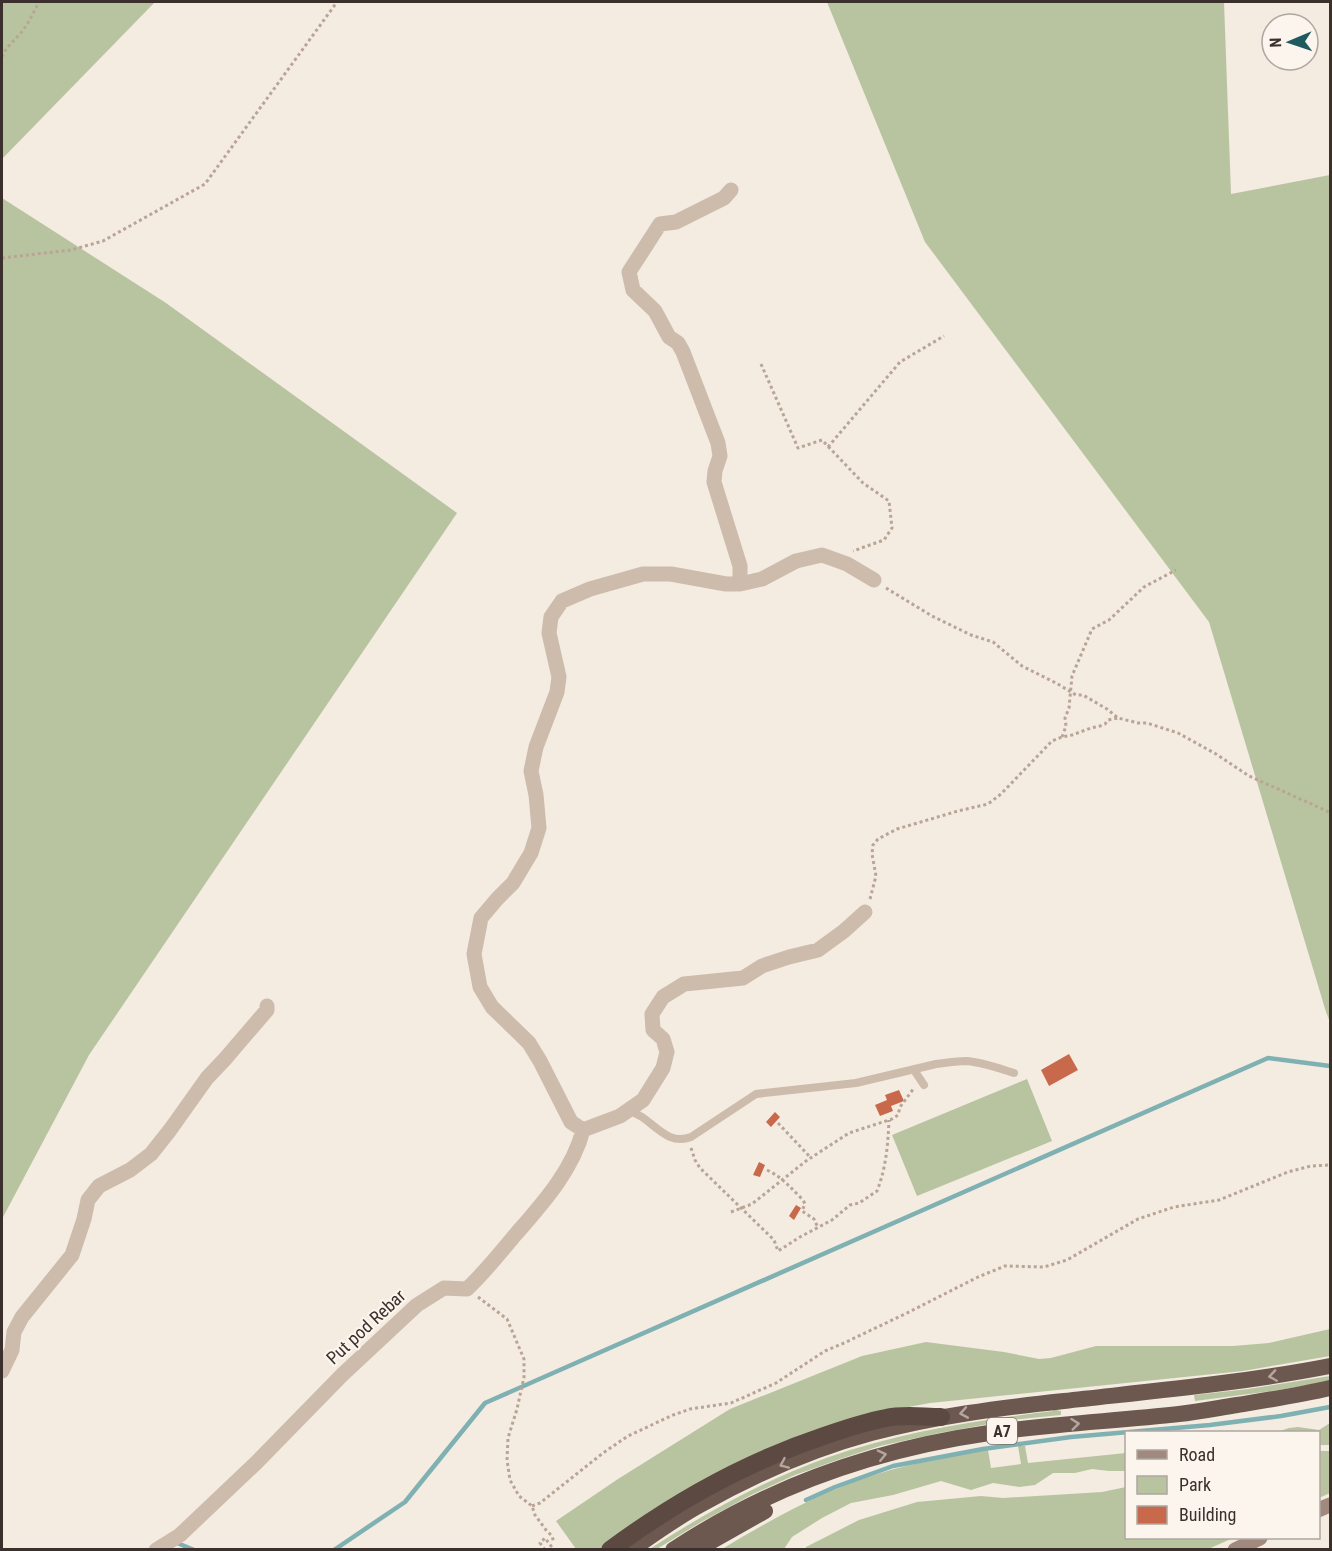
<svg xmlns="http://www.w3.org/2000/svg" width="1332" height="1551" font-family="'Roboto Condensed',sans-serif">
<rect width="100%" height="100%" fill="#f4ebe1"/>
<path fill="#b8c4a0" d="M 2,2 L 155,2 L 2,159 Z
M 827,2 L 1224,2 L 1231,194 L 1330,175 L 1330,1022 L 1326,1012 L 1209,622 L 925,242 Z
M 2,198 L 166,303 L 457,513 L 89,1055 L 2,1219 Z
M 1027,1079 L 1052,1141 L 917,1196 L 892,1135 Z
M 1330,1329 L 1330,1356 L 1243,1371 L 930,1403 L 887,1411 L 653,1513 L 600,1549 L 576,1549 L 556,1521 L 618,1479 L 730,1409 L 862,1356 L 926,1342 L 1004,1352 L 1039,1359 L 1051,1358 L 1096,1346 L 1233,1346 L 1269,1343 Z
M 1330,1376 L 1330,1381 L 1279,1390 L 1195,1401 L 1194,1395 L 1248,1389 Z
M 1053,1409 L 1061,1411 L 1061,1415 L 1011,1420 L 939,1433 L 880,1446 L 843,1458 L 795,1475 L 753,1494 L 701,1522 L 657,1549 L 648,1550 C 705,1513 763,1481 826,1458 C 899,1432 977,1420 1053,1411 Z
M 1330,1423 L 1330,1445 L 1319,1445 L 1318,1432 L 1271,1432 L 1267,1431 L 1280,1431 L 1289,1428 L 1298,1427 L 1319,1430 Z
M 1018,1446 L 1025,1446 L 1028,1463 L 1126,1453 L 1126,1471 L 1109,1471 L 1092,1469 L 1075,1473 L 1053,1473 L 1035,1485 L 1019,1487 L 993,1483 L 971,1490 L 941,1481 L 893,1495 L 851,1503 L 822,1518 L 792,1537 L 784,1549 L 722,1549 C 757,1528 799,1504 836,1489 C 885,1468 937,1458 988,1450 L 991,1468 L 1021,1464 Z
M 1318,1451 L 1330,1451 L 1330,1493 L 1319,1498 Z
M 1126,1487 L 1126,1538 L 1233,1538 L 1206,1550 L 805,1549 L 806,1547 L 859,1520 L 917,1502 L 981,1496 L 1003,1498 L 1102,1492 Z"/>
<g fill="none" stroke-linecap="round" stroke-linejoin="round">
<path stroke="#7fb0b2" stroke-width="4.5" d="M 806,1500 L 835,1487 L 893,1466 L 983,1449 L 1071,1437 L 1210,1425 L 1281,1416 L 1330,1407
M 175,1542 L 194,1550
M 334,1550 L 405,1502 L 485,1403 L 1268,1058 L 1330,1066"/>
</g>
<path fill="#c8694b" d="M 1069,1054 L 1078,1070 L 1049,1086 L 1041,1070 Z
M 899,1090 L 904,1101 L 891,1106 L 893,1111 L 880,1116 L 875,1105 L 887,1100 L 885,1095 Z
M 775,1112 L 780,1117 L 771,1127 L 766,1122 Z
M 759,1162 L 765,1165 L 760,1177 L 753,1175 Z
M 796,1205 L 801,1208 L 794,1220 L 789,1216 Z"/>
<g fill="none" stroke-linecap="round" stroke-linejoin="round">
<path stroke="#b9a596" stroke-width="3" stroke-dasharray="3 3" stroke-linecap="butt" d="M 2,57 C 5,48 13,42 19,35 C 28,25 33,13 39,2
M 2,258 L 71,250 L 103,241 L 205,184 L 337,2
M 761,364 L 798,448 L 822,440 L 863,483 L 889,501 L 892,528 L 884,540 L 853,551
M 828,447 L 900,362 L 944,336
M 886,588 L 932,616 L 971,635 L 993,642 L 1022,666 L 1056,683 L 1076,695 L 1083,695 L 1107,709 L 1118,718 L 1138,723 L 1147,723 L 1178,733 L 1216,754 L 1249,776 L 1327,811 L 1330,815
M 1062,737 L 1066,726 L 1065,718 L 1069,708 L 1072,676 L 1092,629 L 1109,620 L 1144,587 L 1176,570
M 870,899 L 876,876 L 872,854 L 873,845 L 878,839 L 897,829 L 958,811 L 988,804 L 1001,794 L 1052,741 L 1062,737 L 1072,735 L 1091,728 L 1100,726 L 1105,724 L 1108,720 L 1118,718
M 778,1123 L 811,1158
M 691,1148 L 695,1160 L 700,1168 L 774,1240 L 778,1251 L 800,1237 L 832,1220 L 850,1205 L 859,1203 L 877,1191 C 886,1168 888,1145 889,1120
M 767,1170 C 782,1177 791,1188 803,1200 L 805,1204 L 802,1211 L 814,1219 L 818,1228
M 731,1212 L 752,1204 L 806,1161 L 849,1133 L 892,1119 L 898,1115 L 900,1107 L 914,1088
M 478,1297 L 507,1319 L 524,1359 L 524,1377 L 517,1409 L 508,1438 L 507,1460 L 510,1480 L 519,1496 L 532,1506 L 535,1515 L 546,1530 L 552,1536 L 554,1543
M 532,1506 L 540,1503 L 603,1453 L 628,1436 L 673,1415 L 690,1409 L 731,1403 L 776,1383 L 825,1351 L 844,1343 L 907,1313 L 978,1277 L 1005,1266 L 1044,1267 L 1067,1260 L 1138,1219 L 1174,1207 L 1219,1200 L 1288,1172 L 1311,1166 L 1330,1165
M 545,1550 L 540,1543 L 545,1538 L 551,1546 L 554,1543"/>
<path stroke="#cdbbac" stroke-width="8" d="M 914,1070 L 924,1085
M 629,1110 C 633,1112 638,1115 642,1117 C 658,1128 670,1145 691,1137 L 756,1094 L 856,1083 L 936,1064 C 946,1063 956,1061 966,1061 C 982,1062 998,1068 1014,1073"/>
<path stroke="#cdbbac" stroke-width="15" d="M 731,190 L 724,198 L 676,222 L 660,224 L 629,272 L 633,290 L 655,311 L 669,337 L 678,343 L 683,352 L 718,443 L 720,456 L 715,471 L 714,482 L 740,566 L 740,584
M 583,1130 L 571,1122 L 540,1061 L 529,1043 L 492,1007 L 480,987 L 474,954 L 481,918 L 497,899 L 513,883 L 531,853 L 539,828 L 536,795 L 531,771 L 536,747 L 557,692 L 559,677 L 549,633 L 551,617 L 562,601 L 590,589 L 643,574 L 671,574 L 726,584 L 740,584 L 762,579 L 796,561 L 822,555 L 847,564 L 874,580
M 2,1371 L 12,1350 L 14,1332 L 22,1317 L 72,1255 L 84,1219 L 88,1200 L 99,1186 L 130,1170 L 151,1154 L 170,1130 L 207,1078 L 225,1059 L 267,1010 L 267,1006
M 156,1550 L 180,1535 L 256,1463 L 342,1375 L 417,1305 L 444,1288 L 467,1289 C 485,1272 500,1253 516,1234 C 542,1204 573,1170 583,1130 L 620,1116 L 643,1100 L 663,1068 L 667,1052 L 663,1039 L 653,1030 L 652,1014 L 663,997 L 684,984 L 743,978 L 762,966 L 789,957 L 818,950 L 844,931 L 865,912"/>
<path stroke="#a18a7d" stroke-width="15" d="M 1318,1510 L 1330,1505
M 1235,1550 L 1260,1538"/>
<path stroke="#6c584f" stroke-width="16" d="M 631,1550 C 654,1534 676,1518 700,1505 C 753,1475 812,1449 871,1433 C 935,1416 999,1408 1064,1401 C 1153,1391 1243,1383 1330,1366
M 673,1550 C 768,1487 877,1449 989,1433 C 1052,1424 1116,1421 1179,1414 C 1198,1412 1218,1408 1237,1405 C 1268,1400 1300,1395 1330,1388
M 696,1550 L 765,1511"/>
<path stroke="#5c4a42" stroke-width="18" d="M 610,1550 C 676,1501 746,1462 824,1436 C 844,1429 865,1422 886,1418 C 903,1414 923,1417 941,1417"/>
</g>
<defs><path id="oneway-chevron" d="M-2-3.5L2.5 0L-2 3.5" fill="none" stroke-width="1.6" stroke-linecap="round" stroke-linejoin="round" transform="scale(1.5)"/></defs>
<g stroke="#b4a69e">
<use href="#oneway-chevron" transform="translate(1273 1376) rotate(171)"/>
<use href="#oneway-chevron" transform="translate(964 1413) rotate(170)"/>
<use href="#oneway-chevron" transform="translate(1075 1424) rotate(-6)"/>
<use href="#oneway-chevron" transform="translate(882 1455) rotate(-13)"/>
<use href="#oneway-chevron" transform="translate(784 1464) rotate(156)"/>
</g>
<g text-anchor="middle" stroke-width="4.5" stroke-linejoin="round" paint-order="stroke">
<rect fill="#fbf5ee" stroke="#756b66" stroke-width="1.5" x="987" y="1418" width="30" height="26" rx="4.5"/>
<g font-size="16" font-weight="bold" fill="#3b302b">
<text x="1002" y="1437">A7</text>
</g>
<g font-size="18" fill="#3b302b" stroke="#fbf5ee">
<text transform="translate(366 1327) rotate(-43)" y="6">Put pod Rebar</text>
</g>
</g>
<rect width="1332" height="1551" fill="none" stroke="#3b302b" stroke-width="6"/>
<rect x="1125" y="1431" width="195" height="108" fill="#fbf5ee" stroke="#aea6a0" stroke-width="1.5"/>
<rect x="1137" y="1450" width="30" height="9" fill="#a18a7d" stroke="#aea6a0" stroke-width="1.5"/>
<text x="1179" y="1461" font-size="18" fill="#3b302b">Road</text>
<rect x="1137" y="1476" width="30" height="18" fill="#b8c4a0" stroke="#aea6a0" stroke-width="1.5"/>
<text x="1179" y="1491" font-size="18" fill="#3b302b">Park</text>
<rect x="1137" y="1506" width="30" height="18" fill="#c8694b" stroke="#aea6a0" stroke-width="1.5"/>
<text x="1179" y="1521" font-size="18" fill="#3b302b">Building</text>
<g transform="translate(1290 42) rotate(268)"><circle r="28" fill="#fbf5ee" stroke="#aea6a0" stroke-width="1.5"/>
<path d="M0-4.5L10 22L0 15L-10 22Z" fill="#1f5a5e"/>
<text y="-9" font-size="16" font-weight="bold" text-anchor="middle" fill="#3b302b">N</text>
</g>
</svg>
